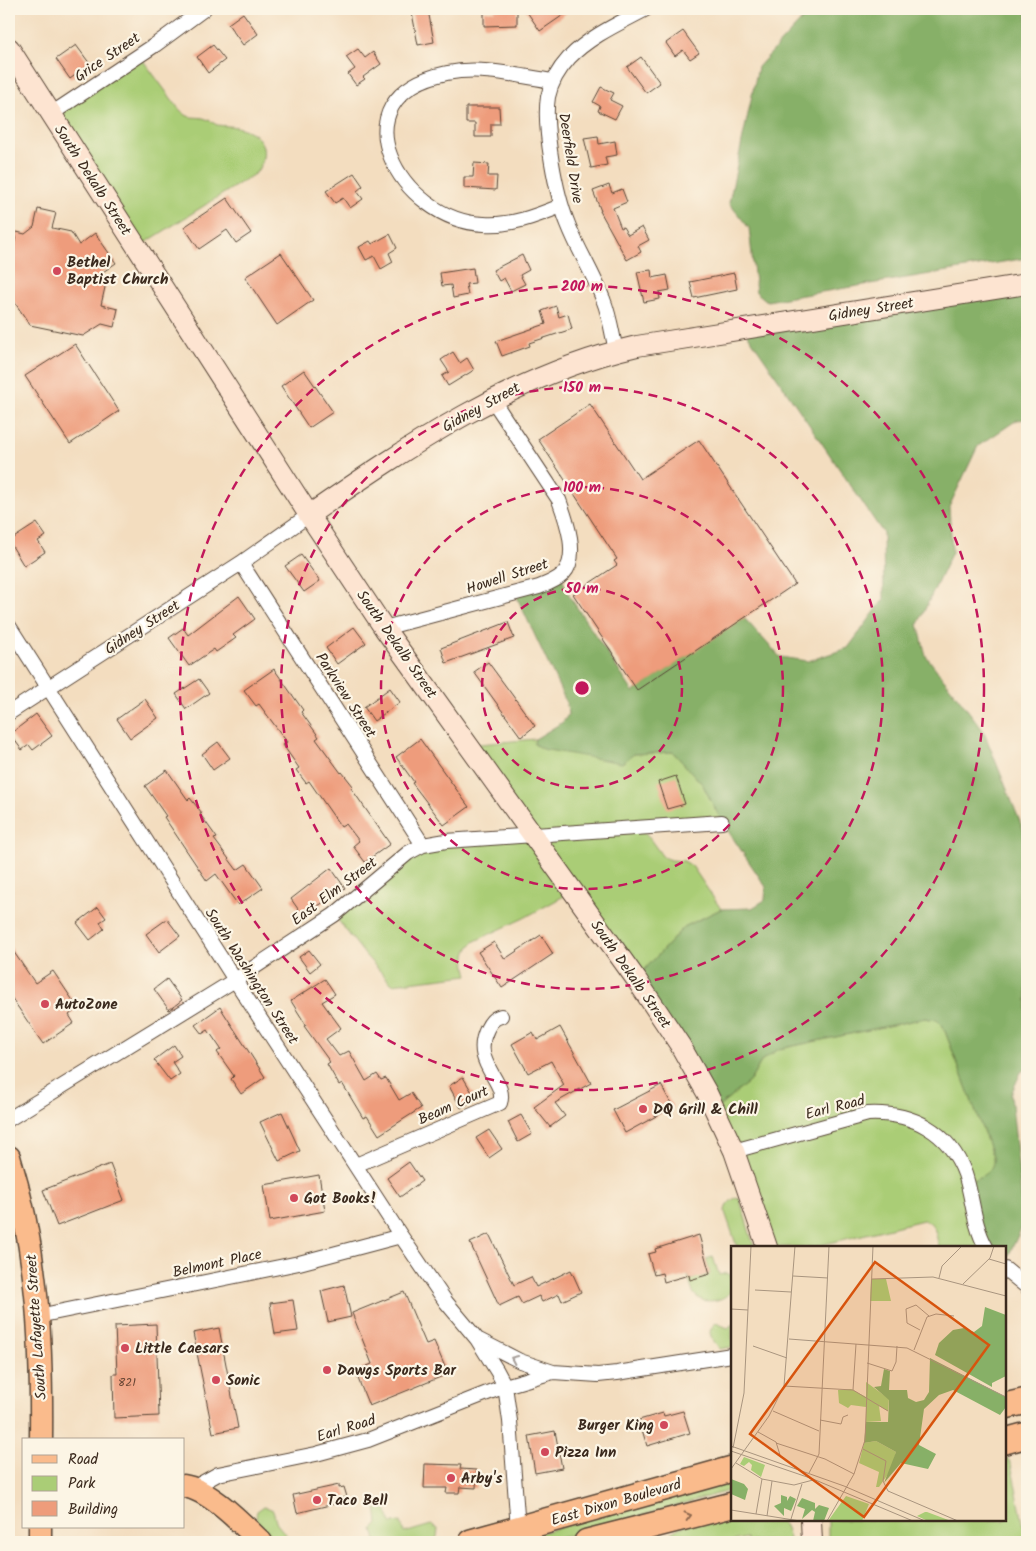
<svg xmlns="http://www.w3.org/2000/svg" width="1036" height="1551" font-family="Kalam,sans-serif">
<rect width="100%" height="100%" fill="#fcf5e5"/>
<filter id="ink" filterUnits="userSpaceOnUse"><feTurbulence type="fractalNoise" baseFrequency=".02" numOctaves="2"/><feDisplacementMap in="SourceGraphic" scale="10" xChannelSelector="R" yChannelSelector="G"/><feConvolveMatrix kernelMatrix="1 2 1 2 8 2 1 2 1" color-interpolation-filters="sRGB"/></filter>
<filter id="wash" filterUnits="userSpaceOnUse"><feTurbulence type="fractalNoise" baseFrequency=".0096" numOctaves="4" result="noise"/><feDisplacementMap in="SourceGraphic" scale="20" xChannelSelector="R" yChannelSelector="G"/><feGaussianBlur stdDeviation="1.12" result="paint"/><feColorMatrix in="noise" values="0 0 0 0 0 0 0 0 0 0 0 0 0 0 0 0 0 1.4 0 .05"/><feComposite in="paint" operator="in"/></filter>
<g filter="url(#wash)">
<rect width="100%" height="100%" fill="#f3ddbf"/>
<path fill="#aacd76" stroke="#727c4a" d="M 139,55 L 179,109 C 190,120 190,116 203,118 C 208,119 213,123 217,125 C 224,126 231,126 237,127 C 263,133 271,151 256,173 L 137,248 L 51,114 Z
M 535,739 L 534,744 L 634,754 L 673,752 L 703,785 L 722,822 L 642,828 L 663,857 L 671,860 L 684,861 L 692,866 L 721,909 L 684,927 L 636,979 L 573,891 L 524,918 L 475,941 C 464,951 464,961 468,975 L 392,984 L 366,956 L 334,915 L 423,845 L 533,836 L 469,745 Z
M 925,1018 L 937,1020 L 943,1026 L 993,1157 L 994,1165 L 990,1171 L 986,1247 L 939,1247 C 936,1237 936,1221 923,1220 L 813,1247 L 767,1247 L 715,1110 L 750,1081 L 762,1060 L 779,1049 Z
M 737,1197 L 740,1200 L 754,1247 L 737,1247 L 725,1212 C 725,1205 731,1200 737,1197 Z
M 713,1257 L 719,1275 L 727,1273 L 732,1276 C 732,1281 733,1288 730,1292 C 724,1301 705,1304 697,1297 C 691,1292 690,1282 688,1275 L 690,1280 L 710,1274 L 706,1259 Z
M 716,1323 L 728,1328 L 732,1324 L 732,1347 L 720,1349 C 713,1340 704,1332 716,1323 Z
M 1005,1454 L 1011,1464 L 1027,1542 L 828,1542 L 828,1520 L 1005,1520 Z
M 732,1479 L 732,1490 L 546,1542 L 508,1542 Z
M 385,1503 L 391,1523 L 401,1522 L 404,1533 L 431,1525 L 438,1529 L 437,1537 L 433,1542 L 370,1542 L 376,1540 L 373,1530 L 378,1524 L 376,1504 Z
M 264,1506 L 273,1510 L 277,1524 L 292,1542 L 275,1542 C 265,1533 253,1526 257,1511 Z
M 732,1513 L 732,1520 L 780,1520 L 785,1526 L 790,1542 L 758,1541 L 748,1542 L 746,1538 L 729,1542 L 663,1542 C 672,1523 713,1518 732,1513 Z"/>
<path fill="#87b067" stroke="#616d42" d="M 812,9 L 1027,9 L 1027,258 L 767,301 L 756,292 L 749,228 L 729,203 L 758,67 Z
M 1027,283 L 1027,419 L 1017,420 L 978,446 L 949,507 L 952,552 L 918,624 L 926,656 L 983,730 L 1027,839 L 1027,1068 L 1021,1072 L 1011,1094 L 1023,1215 L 1021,1229 L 1005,1263 L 1005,1247 L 986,1247 L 967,1183 C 979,1177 995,1173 993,1157 L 943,1026 L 937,1020 L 925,1018 L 779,1049 L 762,1060 L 750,1081 L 715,1110 L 636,979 L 684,927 L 721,909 L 752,908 L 765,900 L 766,887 L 722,822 L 703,785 L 673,752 L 634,754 L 622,763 L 542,749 L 534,744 L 535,739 L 563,722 L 568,715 L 567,704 L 515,593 L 561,576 L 570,597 L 633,692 L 744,618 L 780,657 L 808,661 L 848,648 L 884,599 L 883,533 L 744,329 Z"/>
<g id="blocks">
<path fill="#ee9c7b" d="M 494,9 L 517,9 L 517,25 L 484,26 L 484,11 L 494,11 Z
M 525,9 L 572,9 L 540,31 Z
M 428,10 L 434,42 L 418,45 L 412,13 Z
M 243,13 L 258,34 L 243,45 L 228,24 Z
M 683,31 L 699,53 L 690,59 L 683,50 L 675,56 L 666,43 Z
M 76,45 L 90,64 L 70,79 L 56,59 Z
M 213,45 L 225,60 L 208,73 L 197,57 Z
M 358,49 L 365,58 L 373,52 L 381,64 L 363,77 L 365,79 L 356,85 L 348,74 L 355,69 L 346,57 Z
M 641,57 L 660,83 L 646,93 L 627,67 Z
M 601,87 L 614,93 L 610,100 L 622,106 L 615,119 L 598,111 L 600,106 L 593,102 Z
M 466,107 L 499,107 L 500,124 L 491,124 L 491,137 L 475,137 L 475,123 L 466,123 Z
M 598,136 L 599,144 L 615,141 L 617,155 L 605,157 L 607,165 L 591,168 L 584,138 Z
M 474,163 L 489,164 L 488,176 L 497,176 L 496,190 L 464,188 L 464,177 L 473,177 Z
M 354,173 L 363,186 L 357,191 L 363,199 L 350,208 L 343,198 L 335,203 L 326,191 Z
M 609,185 L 612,193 L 622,189 L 627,202 L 613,208 L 621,228 L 623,227 L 628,235 L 642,227 L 649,240 L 638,246 L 641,252 L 627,260 L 600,211 L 601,211 L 593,191 Z
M 227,198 L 251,233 L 236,243 L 227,230 L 199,249 L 184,227 Z
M 38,209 L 56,213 L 52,228 L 71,232 L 79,245 L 95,233 L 116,263 L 100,274 L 106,283 L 101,305 L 118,309 L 114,327 L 102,324 L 83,336 L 30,325 L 9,294 L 9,267 L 17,232 L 25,234 L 34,227 Z
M 390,234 L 397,248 L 389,253 L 393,262 L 381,269 L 374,256 L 366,260 L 359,247 L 370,241 L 372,244 Z
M 281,253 L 313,300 L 277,325 L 245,277 Z
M 522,255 L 529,270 L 520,275 L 525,284 L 511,291 L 504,278 L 499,281 L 493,270 Z
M 473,268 L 475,283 L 466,284 L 468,295 L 453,298 L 451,285 L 442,286 L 440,273 Z
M 651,270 L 652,278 L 667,275 L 670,290 L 659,292 L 660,299 L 644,302 L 637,272 Z
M 734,273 L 737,289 L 694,298 L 690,282 Z
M 556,306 L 559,317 L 568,314 L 572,329 L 529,343 L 530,346 L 502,356 L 496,341 L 546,324 L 542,311 Z
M 75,344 L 119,411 L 70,444 L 25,376 Z
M 453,352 L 460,363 L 467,358 L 474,370 L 448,386 L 442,376 L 449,372 L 441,360 Z
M 304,370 L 333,412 L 309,428 L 281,386 Z
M 590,404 L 640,479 L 699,440 L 795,584 L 637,690 L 573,594 L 617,565 L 614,561 L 617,559 L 538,439 Z
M 37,523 L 46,536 L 38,541 L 45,552 L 24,566 L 9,541 Z
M 301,555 L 320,581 L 304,592 L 285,566 Z
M 239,596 L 255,619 L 233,635 L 236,638 L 216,652 L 214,649 L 189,666 L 169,638 L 183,628 L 188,635 Z
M 508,622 L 514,638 L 446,663 L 441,648 Z
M 354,627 L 366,643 L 337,664 L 326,648 Z
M 488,662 L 535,726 L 521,737 L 474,672 Z
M 274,669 L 303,710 L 301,712 L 319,737 L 316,739 L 341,773 L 342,772 L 353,786 L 351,788 L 390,844 L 365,862 L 353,846 L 359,841 L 346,824 L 341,827 L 309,781 L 306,783 L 296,770 L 299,768 L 283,745 L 287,742 L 259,704 L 256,706 L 244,690 Z
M 199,679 L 209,693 L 186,709 L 176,694 Z
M 390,688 L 400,702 L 374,721 L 364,707 Z
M 145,699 L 158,718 L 130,738 L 117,719 Z
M 36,714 L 52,736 L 33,750 L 29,745 L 22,750 L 10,734 Z
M 420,739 L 469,807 L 444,825 L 412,783 L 414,782 L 396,757 Z
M 218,742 L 230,758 L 213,770 L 202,754 Z
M 167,770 L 188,800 L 190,798 L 202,813 L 200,814 L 217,838 L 214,839 L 237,870 L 246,864 L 263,888 L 238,905 L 216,874 L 207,881 L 164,817 L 166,816 L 145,786 Z
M 676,776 L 685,804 L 667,809 L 658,782 Z
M 331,868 L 345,888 L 303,916 L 291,899 Z
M 98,907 L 106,918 L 100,922 L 104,929 L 90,940 L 77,923 Z
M 167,919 L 180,936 L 159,952 L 146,934 Z
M 541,935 L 553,954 L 502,988 L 478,952 L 494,942 L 505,959 Z
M 9,945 L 35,983 L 53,971 L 78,1008 L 69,1015 L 74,1023 L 43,1044 L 9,994 Z
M 309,950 L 320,964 L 310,972 L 299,957 Z
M 167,979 L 182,1000 L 169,1010 L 154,989 Z
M 325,979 L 335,994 L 322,1002 L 341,1028 L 326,1039 L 339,1056 L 349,1051 L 366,1081 L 377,1074 L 381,1080 L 386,1078 L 399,1100 L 411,1093 L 421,1108 L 379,1135 L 367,1116 L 363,1118 L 342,1083 L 339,1085 L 327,1064 L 330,1062 L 304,1026 L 306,1025 L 291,1001 Z
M 220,1007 L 265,1077 L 241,1094 L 231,1079 L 234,1076 L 217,1052 L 221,1049 L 208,1030 L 202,1034 L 195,1025 Z
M 560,1027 L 591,1083 L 555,1103 L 565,1116 L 550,1127 L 534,1107 L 564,1085 L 551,1061 L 528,1073 L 512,1044 L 533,1032 L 537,1040 Z
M 174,1045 L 181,1056 L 172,1062 L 180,1074 L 170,1081 L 154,1060 Z
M 463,1077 L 476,1099 L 461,1108 L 449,1086 Z
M 661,1085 L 673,1107 L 625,1133 L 613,1110 Z
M 282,1112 L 300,1151 L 279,1161 L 260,1122 Z
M 521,1115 L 532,1134 L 518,1142 L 508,1122 Z
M 489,1130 L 502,1149 L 489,1158 L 476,1138 Z
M 409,1162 L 422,1181 L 400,1197 L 387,1178 Z
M 110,1164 L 124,1200 L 57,1226 L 43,1190 Z
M 319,1175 L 325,1211 L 270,1221 L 264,1185 Z
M 489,1234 L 514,1285 L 531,1277 L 536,1287 L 571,1270 L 581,1292 L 562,1301 L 559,1294 L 542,1302 L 539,1296 L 522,1304 L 518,1297 L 499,1306 L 470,1243 Z
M 699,1235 L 710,1274 L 690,1280 L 689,1275 L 664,1282 L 662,1273 L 654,1275 L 648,1254 L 656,1252 L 655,1249 Z
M 344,1285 L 351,1317 L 328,1322 L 321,1291 Z
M 404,1292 L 426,1344 L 434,1341 L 448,1374 L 369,1406 L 355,1371 L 372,1364 L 352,1313 Z
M 293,1300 L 298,1331 L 275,1334 L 270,1303 Z
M 156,1324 L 159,1416 L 114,1418 L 113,1374 L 117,1374 L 115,1326 Z
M 219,1328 L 238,1428 L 213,1433 L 193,1333 Z
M 683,1411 L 690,1433 L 647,1446 L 639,1420 L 663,1413 L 664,1416 Z
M 555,1431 L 562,1468 L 535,1473 L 529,1436 Z
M 425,1464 L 461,1465 L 460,1469 L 477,1470 L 476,1488 L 460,1487 L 459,1493 L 446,1493 L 447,1488 L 424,1488 Z
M 339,1485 L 339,1488 L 344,1487 L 347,1497 L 342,1498 L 342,1502 L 297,1513 L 293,1495 Z"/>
</g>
</g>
<g filter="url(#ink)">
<use href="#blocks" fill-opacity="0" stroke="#574536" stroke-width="1"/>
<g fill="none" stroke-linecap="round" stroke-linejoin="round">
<g stroke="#574536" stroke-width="16">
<path id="street" d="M 553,81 C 518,76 483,66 447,73 C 331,97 400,221 484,224 C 511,226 536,216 561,206
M 51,114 L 155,45 L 204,9
M 616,351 C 612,333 610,316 603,299 C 593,273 578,250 568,224 C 556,195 543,127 548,97 C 551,82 559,69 569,58 C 590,36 620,23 646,9
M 241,563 L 423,845
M 9,626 L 235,980 L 401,1236 L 446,1302 L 477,1339 L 497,1371 L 505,1386 L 510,1421 L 518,1529
M 384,628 L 539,587 C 547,584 557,580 563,574 C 580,557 566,519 559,500 L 492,399
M 9,713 L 241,563 L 309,515
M 9,1119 L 235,980 L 334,915 L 408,853 L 423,845 L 446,841 L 722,822
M 734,1151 L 868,1114 C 912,1112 949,1131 965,1174 C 973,1198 973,1224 986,1247
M 356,1165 L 500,1103 C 508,1081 470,1064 487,1029 C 490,1023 493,1018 501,1016
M 1005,1269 L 1027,1287
M 38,1316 L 299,1263 L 401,1236
M 479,1340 L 520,1361 L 553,1372
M 196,1489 L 200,1484 L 218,1474 L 316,1454 L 368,1440 L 505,1386 L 553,1372 L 598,1375 L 617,1373 L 732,1355"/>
</g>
<g stroke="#574536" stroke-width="22">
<path id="secondary" d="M 9,48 L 309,515 L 384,628 L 636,979 L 680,1045 L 707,1093 L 734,1151 L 767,1247
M 309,515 C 410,445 515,374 637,346 L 1027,284
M 811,1520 L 812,1542"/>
</g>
<g stroke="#574536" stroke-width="25">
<path id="primary" d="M 9,1157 C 38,1251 42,1343 41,1440
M 184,1486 C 210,1490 242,1524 261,1542
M 40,1542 L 40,1527"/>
</g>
<g stroke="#574536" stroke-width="28">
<path id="highway" d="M 1005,1406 L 1027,1401
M 1005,1441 L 1027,1435
M 471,1542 L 732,1469
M 587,1542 L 732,1505"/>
</g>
<use href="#street" stroke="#fff" stroke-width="14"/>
<use href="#secondary" stroke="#fde4d1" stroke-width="20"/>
<use href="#primary" stroke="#fabb8c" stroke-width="22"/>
<use href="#highway" stroke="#fabb8c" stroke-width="25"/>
</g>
<defs><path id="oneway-chevron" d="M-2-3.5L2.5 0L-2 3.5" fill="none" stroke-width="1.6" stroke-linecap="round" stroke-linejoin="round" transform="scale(1.25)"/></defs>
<use stroke="#a79f9a" href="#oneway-chevron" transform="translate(514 1359) rotate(-155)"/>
<use stroke="#916b50" href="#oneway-chevron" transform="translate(688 1516) rotate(-14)"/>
</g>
<g fill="none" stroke="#c2185b" stroke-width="2.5" stroke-dasharray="9 6">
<circle cx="582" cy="688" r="100"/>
<circle cx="582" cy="688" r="201"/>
<circle cx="582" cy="688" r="301"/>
<circle cx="582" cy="688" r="402"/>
</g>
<g fill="#d1495b" stroke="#fcf5e5" stroke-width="2">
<circle cx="57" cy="271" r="5"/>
<circle cx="45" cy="1004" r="5"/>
<circle cx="643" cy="1109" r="5"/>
<circle cx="294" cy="1198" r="5"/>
<circle cx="125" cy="1348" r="5"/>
<circle cx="327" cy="1370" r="5"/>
<circle cx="216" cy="1380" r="5"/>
<circle cx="664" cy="1425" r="5"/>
<circle cx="545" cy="1452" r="5"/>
<circle cx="451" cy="1478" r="5"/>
<circle cx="317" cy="1500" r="5"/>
</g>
<g text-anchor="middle" stroke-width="4.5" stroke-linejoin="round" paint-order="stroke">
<g font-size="12" fill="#684635">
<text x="127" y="1386">821</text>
</g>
<g font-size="15" fill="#3b2a1e" stroke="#fcf5e5">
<text transform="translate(107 57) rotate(-34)" y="5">Grice Street</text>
<text transform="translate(571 158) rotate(81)" y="5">Deerfield Drive</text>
<text transform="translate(93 180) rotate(57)" y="5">South Dekalb Street</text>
<text transform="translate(871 309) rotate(-9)" y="5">Gidney Street</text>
<text transform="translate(481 407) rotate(-29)" y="5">Gidney Street</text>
<text transform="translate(507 576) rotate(-18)" y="5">Howell Street</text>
<text transform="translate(142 627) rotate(-33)" y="5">Gidney Street</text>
<text transform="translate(397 644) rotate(55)" y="5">South Dekalb Street</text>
<text transform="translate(346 695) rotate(57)" y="5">Parkview Street</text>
<text transform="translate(334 891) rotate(-37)" y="5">East Elm Street</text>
<text transform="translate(631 974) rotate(55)" y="5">South Dekalb Street</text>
<text transform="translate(252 976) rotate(57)" y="5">South Washington Street</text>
<text transform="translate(453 1105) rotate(-24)" y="5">Beam Court</text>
<text transform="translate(835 1107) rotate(-14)" y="5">Earl Road</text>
<text transform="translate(217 1263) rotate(-12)" y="5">Belmont Place</text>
<text transform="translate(36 1327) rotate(-94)" y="5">South Lafayette Street</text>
<text transform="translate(346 1428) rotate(-17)" y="5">Earl Road</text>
<text transform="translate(616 1502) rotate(-16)" y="5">East Dixon Boulevard</text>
</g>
<g font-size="15" font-weight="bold" fill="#3b2a1e" stroke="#fcf5e5" text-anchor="start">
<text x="67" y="267">Bethel<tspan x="67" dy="17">Baptist Church</tspan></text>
<text x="55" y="1009">AutoZone</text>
<text x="653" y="1114">DQ Grill &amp; Chill</text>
<text x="304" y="1203">Got Books!</text>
<text x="135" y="1353">Little Caesars</text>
<text x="337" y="1375">Dawgs Sports Bar</text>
<text x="226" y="1385">Sonic</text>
<text x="654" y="1430" text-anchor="end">Burger King</text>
<text x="555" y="1457">Pizza Inn</text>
<text x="461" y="1483">Arby's</text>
<text x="327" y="1505">Taco Bell</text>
</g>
</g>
<g transform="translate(731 1246)">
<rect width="275" height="275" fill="#f3ddbf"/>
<path d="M 140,33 L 155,33 L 160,55 L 139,55 ZM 135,136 L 158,153 L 157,165 L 148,160 L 150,175 L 135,176 L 135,161 L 120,159 L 117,162 L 108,157 L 107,144 L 120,143 L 135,151 ZM 145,195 L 165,206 L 160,224 L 148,241 L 145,241 L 148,226 L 128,217 L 133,197 ZM 13,211 L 34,219 L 30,231 L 20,224 L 21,219 L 18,216 L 13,220 L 9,218 ZM 115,250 L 138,258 L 131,275 L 97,275 ZM 194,266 L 196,266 L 220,275 L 197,275 L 186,270 Z" fill="#aacd76"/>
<path d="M 254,61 L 275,69 L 275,130 L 261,137 L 261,141 L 204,109 L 208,97 L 222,84 L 233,82 L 243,86 L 251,80 ZM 199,112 L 275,151 L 275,161 L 269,169 L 222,144 L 208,149 L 193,163 L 188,199 L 205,208 L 197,223 L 170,217 L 153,237 L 165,206 L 145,195 L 133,197 L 135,176 L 157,176 L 158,154 L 143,141 L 150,140 L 153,123 L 159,125 L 158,144 L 176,144 L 177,152 L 185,156 L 193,154 L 198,146 ZM 0,233 L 13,238 L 17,243 L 14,254 L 0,248 ZM 50,249 L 56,251 L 56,255 L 59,250 L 65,253 L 60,265 L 53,262 L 53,270 L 43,260 L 50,257 ZM 71,252 L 84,257 L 84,263 L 88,259 L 98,262 L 93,275 L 82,275 L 84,266 L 81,264 L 71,273 L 74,263 L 66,260 Z" fill="#87b067"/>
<path fill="none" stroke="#a9957f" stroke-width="1" d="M 258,13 L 275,18M 62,30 L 97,32M 208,32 L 211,20 L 231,0M 141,33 L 202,31 L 275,50M 232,38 L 259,12 L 263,0M 24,44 L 60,46M 0,63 L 17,64M 189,84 L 176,77 L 175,63 L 185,59 L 198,70M 58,93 L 176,102 L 275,151M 22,100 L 56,112M 183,104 L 196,71 L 205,68 L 223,70M 136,117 L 161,125 L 165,116 L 166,100M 53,140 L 122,144 L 157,165M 122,144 L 125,98M 42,165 L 88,185M 89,174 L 110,178 L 112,171 L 117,169M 27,186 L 45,196 L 49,209M 45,197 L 94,213 L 123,228M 0,200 L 113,240 L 194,275M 2,202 L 13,147 L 20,0M 132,203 L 155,215 L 152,235 L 157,245 L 227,275M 0,205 L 82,233 L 182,275M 5,217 L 31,233 L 63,239 L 82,234M 0,223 L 38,170 L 53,140 L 64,0M 78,227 L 88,208 L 98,0M 0,264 L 69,275M 25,268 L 31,233M 36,270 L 41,235M 60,273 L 71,238M 96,275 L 123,228 L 134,194 L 142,0"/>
<path fill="#d7540e" fill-opacity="0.15" stroke="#d7540e" stroke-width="2.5" d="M 144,16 L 258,99 L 133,271 L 19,188 Z"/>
<rect width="275" height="275" fill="none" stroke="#3b2a1e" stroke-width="2.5"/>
</g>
<circle cx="582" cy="688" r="8" fill="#c2185b" stroke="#fcf5e5" stroke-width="2.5"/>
<g font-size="15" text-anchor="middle" font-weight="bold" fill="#c2185b" stroke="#fcf5e5" stroke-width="4.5" stroke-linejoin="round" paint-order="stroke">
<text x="582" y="291">200 m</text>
<text x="582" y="392">150 m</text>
<text x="582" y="492">100 m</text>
<text x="582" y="593">50 m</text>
</g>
<rect width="1036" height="1551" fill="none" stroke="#fcf5e5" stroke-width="30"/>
<rect x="22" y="1438" width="162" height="90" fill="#fcf5e5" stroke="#afa495"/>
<rect x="32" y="1455" width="25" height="8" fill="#fabb8c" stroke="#afa495"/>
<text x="68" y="1464" font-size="15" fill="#3b2a1e">Road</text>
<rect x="32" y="1476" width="25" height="15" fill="#aacd76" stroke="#afa495"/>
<text x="68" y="1488" font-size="15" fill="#3b2a1e">Park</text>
<rect x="32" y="1501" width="25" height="15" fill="#ee9c7b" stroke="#afa495"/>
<text x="68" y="1514" font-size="15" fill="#3b2a1e">Building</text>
</svg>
